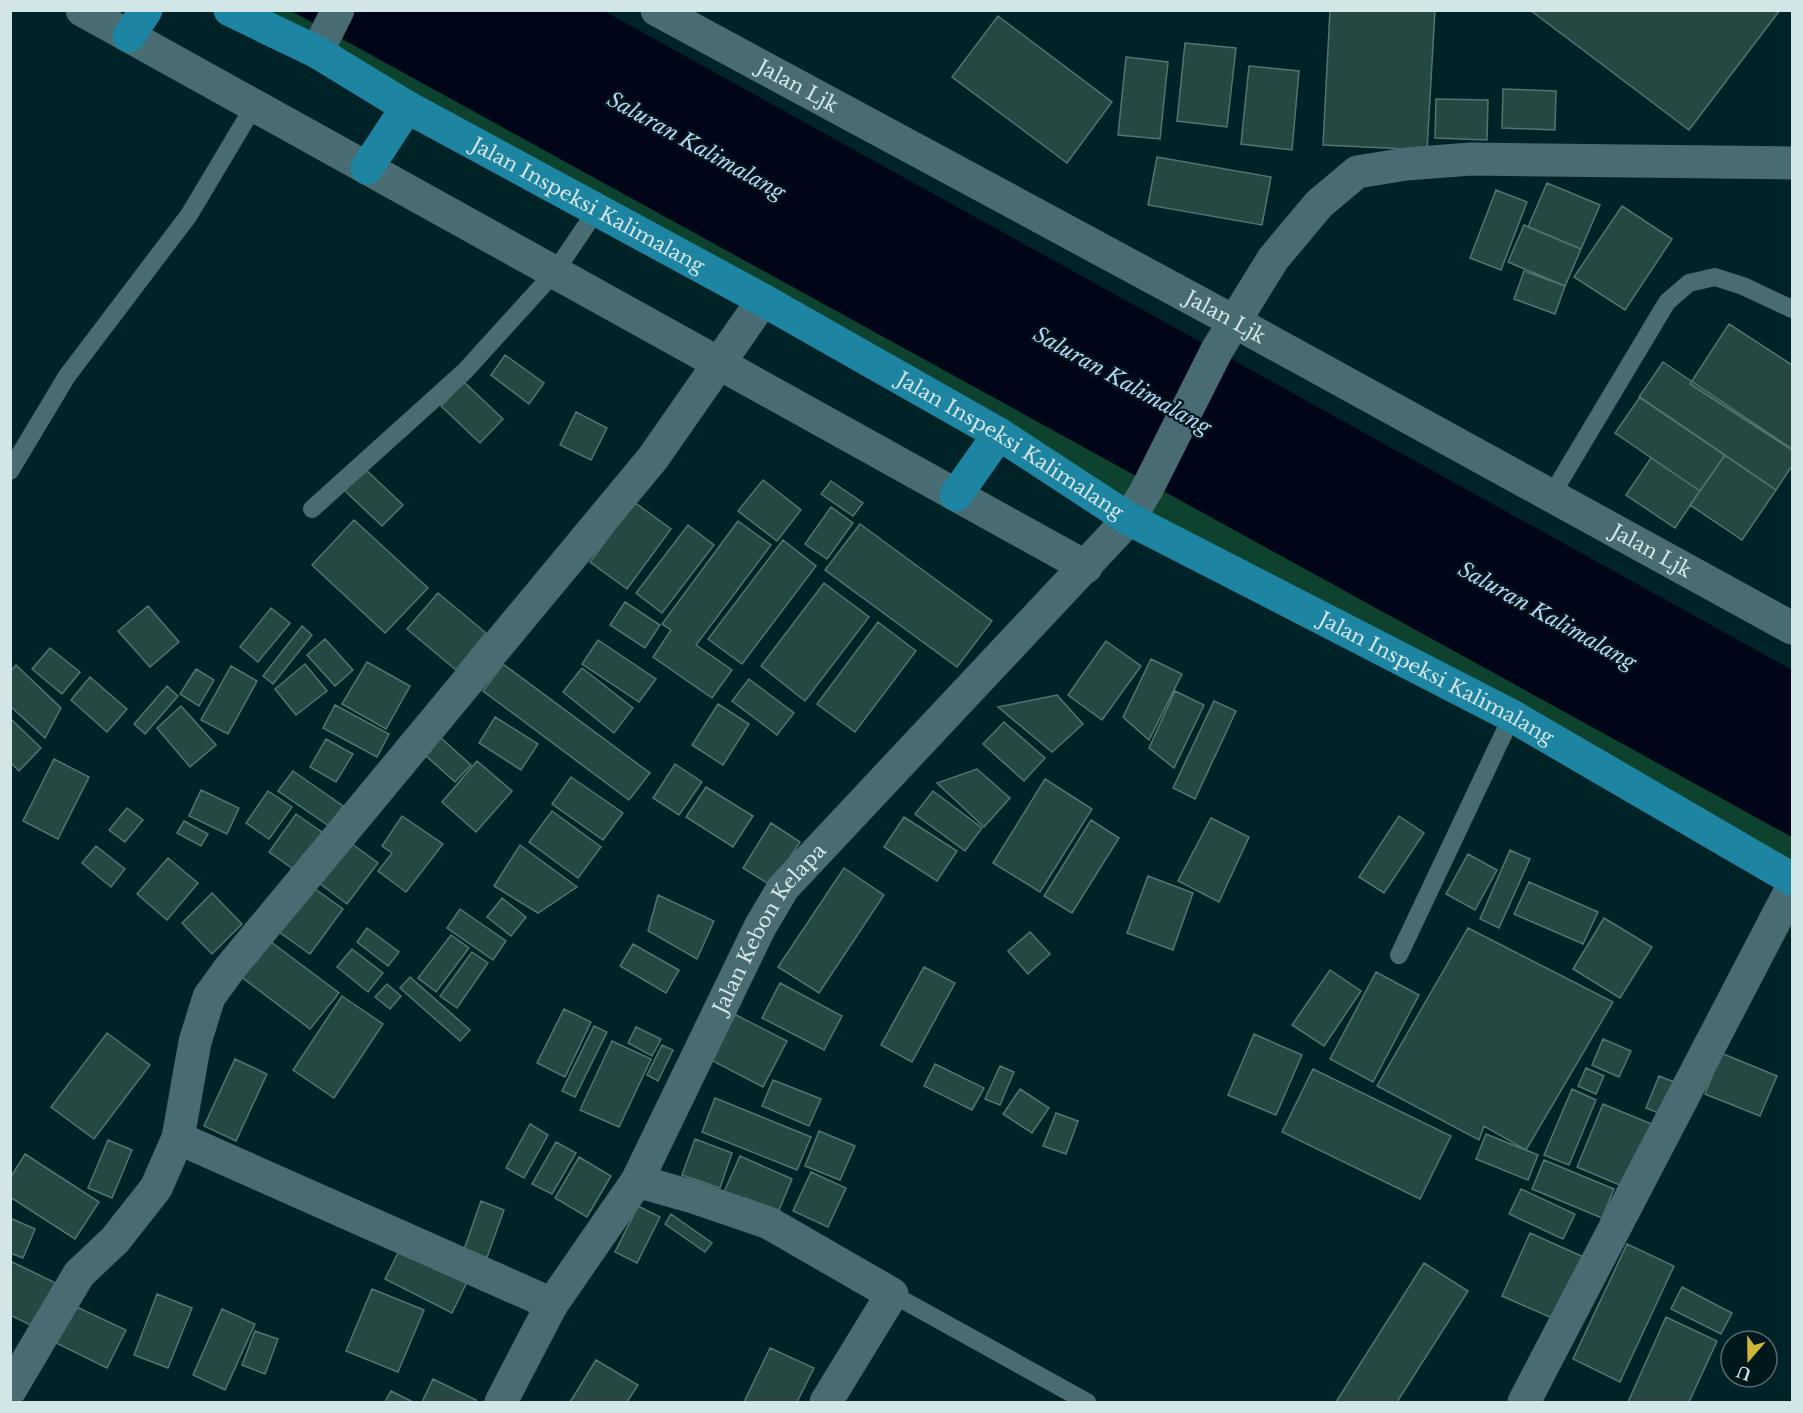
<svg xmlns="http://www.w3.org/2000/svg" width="1803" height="1413" font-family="'Libre Baskerville',serif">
<rect width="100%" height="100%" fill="#002327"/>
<path fill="#0c422e" d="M 230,11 L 291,11 L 1792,837 L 1792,879 Z"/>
<path fill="#000617" d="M 292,11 L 604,11 L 1792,670 L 1792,837 Z"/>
<path fill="#254843" stroke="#517570" stroke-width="1.5" d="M 1330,10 L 1435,10 L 1427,150 L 1323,145 Z
M 1530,10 L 1780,10 L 1689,130 Z
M 998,16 L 1112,102 L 1067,163 L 952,77 Z
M 1185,43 L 1236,48 L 1227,127 L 1177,121 Z
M 1126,57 L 1168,62 L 1160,139 L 1118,135 Z
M 1249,66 L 1299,71 L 1292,150 L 1241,144 Z
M 1503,89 L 1556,91 L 1555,130 L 1502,128 Z
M 1436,99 L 1488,100 L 1487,140 L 1435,138 Z
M 1157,157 L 1271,177 L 1262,225 L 1148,205 Z
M 1547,183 L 1600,205 L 1581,249 L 1528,227 Z
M 1496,190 L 1527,202 L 1501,270 L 1470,258 Z
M 1622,206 L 1672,239 L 1625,310 L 1574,277 Z
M 1524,225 L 1581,249 L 1565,286 L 1508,262 Z
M 1524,271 L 1565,286 L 1555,314 L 1514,299 Z
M 1729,324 L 1792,365 L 1792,450 L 1690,384 Z
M 505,355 L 544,383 L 529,404 L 491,375 Z
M 1663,362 L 1792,449 L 1792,466 L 1776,490 L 1639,397 Z
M 464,382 L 503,419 L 480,443 L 441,406 Z
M 1640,397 L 1725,455 L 1700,491 L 1615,433 Z
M 576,412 L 607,428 L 591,460 L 560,445 Z
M 1725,455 L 1776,490 L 1742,540 L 1690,505 Z
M 1651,458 L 1700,491 L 1675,528 L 1626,495 Z
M 363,467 L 403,505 L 382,526 L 343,489 Z
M 763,480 L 801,510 L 777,541 L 738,511 Z
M 831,481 L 863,503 L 853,516 L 821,494 Z
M 634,502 L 671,529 L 627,589 L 590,562 Z
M 831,507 L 853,523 L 827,559 L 805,544 Z
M 354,520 L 428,588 L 385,633 L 312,565 Z
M 738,521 L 771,545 L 696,645 L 732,670 L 712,698 L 653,657 L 671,630 L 662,624 Z
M 860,524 L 992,621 L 957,667 L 825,570 Z
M 688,525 L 714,545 L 662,613 L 636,593 Z
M 783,540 L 816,566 L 742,664 L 708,639 Z
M 824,583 L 869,617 L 805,701 L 761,666 Z
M 438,593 L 486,633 L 456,670 L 407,629 Z
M 625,602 L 660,625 L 645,648 L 610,625 Z
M 148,606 L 179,642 L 150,667 L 118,631 Z
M 271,608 L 290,623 L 258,662 L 240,647 Z
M 878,622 L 916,651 L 855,732 L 817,704 Z
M 302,626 L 312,635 L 273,684 L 263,676 Z
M 325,639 L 353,670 L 335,686 L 307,655 Z
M 598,640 L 656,679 L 639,702 L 582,664 Z
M 1106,641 L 1141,666 L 1102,720 L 1068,695 Z
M 50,648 L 80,672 L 62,694 L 32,669 Z
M 1151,659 L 1182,674 L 1149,740 L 1123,717 Z
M 367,662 L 410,686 L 386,729 L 342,704 Z
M 305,664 L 327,691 L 296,715 L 275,689 Z
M 503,664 L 650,773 L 629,800 L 483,691 Z
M 16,665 L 61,708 L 45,738 L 10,706 L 10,672 Z
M 231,666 L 257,681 L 228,734 L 201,720 Z
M 582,668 L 633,708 L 614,733 L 563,692 Z
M 196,669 L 214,680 L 199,706 L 180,694 Z
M 90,677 L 127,709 L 107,732 L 71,700 Z
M 749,679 L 794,713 L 777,735 L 732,701 Z
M 167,686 L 178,696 L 145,734 L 134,724 Z
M 1175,691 L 1204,705 L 1174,768 L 1149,748 Z
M 1057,695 L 1083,724 L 1052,752 L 998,707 Z
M 1214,701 L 1236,711 L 1195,799 L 1173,788 Z
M 718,704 L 749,724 L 723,765 L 692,745 Z
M 335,705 L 389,734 L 377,757 L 323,728 Z
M 181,706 L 216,745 L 190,767 L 157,728 Z
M 495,717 L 538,744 L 521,770 L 479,743 Z
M 11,719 L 41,748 L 19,771 L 10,762 Z
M 1004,722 L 1045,758 L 1024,781 L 983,744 Z
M 431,729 L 471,765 L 455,782 L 415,746 Z
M 326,739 L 353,754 L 336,782 L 310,767 Z
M 54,759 L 89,777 L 58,839 L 23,821 Z
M 477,761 L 512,791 L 476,832 L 442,802 Z
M 675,764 L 702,782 L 679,815 L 653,798 Z
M 977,769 L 1010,798 L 984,827 L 937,783 Z
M 293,771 L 343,806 L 329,826 L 278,791 Z
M 571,777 L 623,813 L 603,840 L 552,804 Z
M 1045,779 L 1092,809 L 1040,892 L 993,863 Z
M 706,787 L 753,816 L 733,847 L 686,817 Z
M 201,790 L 239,808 L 227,834 L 189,816 Z
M 268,791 L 292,807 L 269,839 L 246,823 Z
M 933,791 L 982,828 L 965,851 L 915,814 Z
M 127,808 L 143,820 L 125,842 L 109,830 Z
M 552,811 L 601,847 L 578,878 L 529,842 Z
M 296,814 L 326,835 L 299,873 L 269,852 Z
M 402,816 L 443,844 L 406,892 L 378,871 L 392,853 L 382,846 Z
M 1399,816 L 1424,833 L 1384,893 L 1359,877 Z
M 904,817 L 957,851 L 937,881 L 884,847 Z
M 1211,818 L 1249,837 L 1219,902 L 1178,881 Z
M 1091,820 L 1119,838 L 1072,913 L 1044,896 Z
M 184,821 L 208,834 L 201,846 L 177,833 Z
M 771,823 L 800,842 L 772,886 L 743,868 Z
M 344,838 L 378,863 L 347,904 L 314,879 Z
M 520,845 L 577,887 L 538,913 L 494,886 Z
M 96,846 L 125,869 L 111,887 L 82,863 Z
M 1510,850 L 1530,859 L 1499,928 L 1480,919 Z
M 1468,854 L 1497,870 L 1475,910 L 1446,894 Z
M 168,858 L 198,883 L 167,920 L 137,894 Z
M 844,868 L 884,895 L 819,993 L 778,967 Z
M 1148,876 L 1193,893 L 1173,950 L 1127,933 Z
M 1529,882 L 1598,912 L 1583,944 L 1514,914 Z
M 311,886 L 343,909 L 310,954 L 279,932 Z
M 212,893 L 242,924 L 212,954 L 182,923 Z
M 658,895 L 714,921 L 697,959 L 648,931 Z
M 502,898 L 526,917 L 511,936 L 487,917 Z
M 460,909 L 506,941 L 493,960 L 447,928 Z
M 1604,918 L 1652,947 L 1620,998 L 1573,969 Z
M 367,928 L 399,952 L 388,966 L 357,942 Z
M 1468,928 L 1613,1002 L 1526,1150 L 1484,1126 L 1479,1140 L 1377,1086 Z
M 1030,932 L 1050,954 L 1028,974 L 1008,951 Z
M 451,935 L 469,948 L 436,992 L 418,978 Z
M 263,936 L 339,993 L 310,1029 L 235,972 Z
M 633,944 L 679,970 L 666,993 L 620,966 Z
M 352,949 L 383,973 L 368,992 L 337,967 Z
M 472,952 L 488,963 L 457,1008 L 440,996 Z
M 924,967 L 955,983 L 912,1062 L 881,1045 Z
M 1330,970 L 1361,991 L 1324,1046 L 1292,1025 Z
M 1376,972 L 1419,995 L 1373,1082 L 1330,1059 Z
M 410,977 L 470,1030 L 460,1041 L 400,988 Z
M 780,983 L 842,1016 L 824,1050 L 762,1018 Z
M 387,984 L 401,996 L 390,1009 L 375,997 Z
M 342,996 L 383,1024 L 334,1098 L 293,1070 Z
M 564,1009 L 591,1022 L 565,1077 L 537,1063 Z
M 734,1014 L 787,1041 L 763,1087 L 711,1060 Z
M 594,1026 L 607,1032 L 575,1097 L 562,1091 Z
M 636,1027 L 661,1039 L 652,1056 L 628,1043 Z
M 107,1033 L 150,1065 L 94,1139 L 51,1107 Z
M 1254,1034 L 1302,1055 L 1276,1115 L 1228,1095 Z
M 1603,1039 L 1631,1051 L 1619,1077 L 1592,1065 Z
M 612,1041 L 651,1059 L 619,1127 L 580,1110 Z
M 662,1045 L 673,1050 L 658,1081 L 647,1075 Z
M 1721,1053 L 1777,1076 L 1760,1116 L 1705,1094 Z
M 235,1059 L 267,1074 L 236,1141 L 204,1126 Z
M 935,1064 L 984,1088 L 972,1110 L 924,1086 Z
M 1000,1066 L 1014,1072 L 1000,1105 L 985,1099 Z
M 1586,1068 L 1604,1076 L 1596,1094 L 1578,1086 Z
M 1313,1069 L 1451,1136 L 1420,1199 L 1282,1132 Z
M 1659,1076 L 1679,1084 L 1666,1116 L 1646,1108 Z
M 773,1080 L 821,1099 L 809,1126 L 762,1106 Z
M 1020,1089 L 1049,1108 L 1032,1133 L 1003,1114 Z
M 1572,1089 L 1596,1100 L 1569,1165 L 1544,1155 Z
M 715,1098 L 811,1137 L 797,1170 L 702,1132 Z
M 1603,1104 L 1661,1128 L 1634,1191 L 1577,1167 Z
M 1056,1113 L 1078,1121 L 1066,1154 L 1043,1146 Z
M 530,1124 L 548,1135 L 524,1178 L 506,1168 Z
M 819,1131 L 855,1146 L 840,1180 L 805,1166 Z
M 1486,1134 L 1538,1155 L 1528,1180 L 1476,1159 Z
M 695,1139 L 732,1153 L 720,1188 L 682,1175 Z
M 108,1140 L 132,1150 L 112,1198 L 88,1188 Z
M 556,1142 L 576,1153 L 552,1194 L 532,1184 Z
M 25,1154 L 99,1202 L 75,1239 L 10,1197 L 10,1178 Z
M 740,1156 L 792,1179 L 777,1215 L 724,1192 Z
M 579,1157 L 611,1176 L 587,1217 L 555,1198 Z
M 1544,1160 L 1614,1189 L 1602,1218 L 1532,1189 Z
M 811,1172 L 846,1188 L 828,1227 L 793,1211 Z
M 1521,1189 L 1575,1214 L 1563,1239 L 1509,1214 Z
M 481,1201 L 504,1210 L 485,1263 L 462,1255 Z
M 638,1206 L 660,1217 L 637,1263 L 615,1252 Z
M 671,1214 L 712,1243 L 705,1252 L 665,1224 Z
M 10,1218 L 35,1229 L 23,1258 L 10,1253 Z
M 1530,1233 L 1588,1259 L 1561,1322 L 1502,1296 Z
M 1627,1244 L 1674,1266 L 1620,1382 L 1573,1359 Z
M 400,1249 L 467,1282 L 452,1313 L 385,1279 Z
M 10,1261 L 64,1287 L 43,1331 L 10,1315 Z
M 1424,1263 L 1468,1291 L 1397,1402 L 1336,1402 Z
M 1682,1287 L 1732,1313 L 1721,1334 L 1671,1309 Z
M 372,1289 L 424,1310 L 398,1372 L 346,1351 Z
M 157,1294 L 192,1308 L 168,1368 L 134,1355 Z
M 66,1302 L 126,1330 L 107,1368 L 48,1339 Z
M 222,1309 L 255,1324 L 225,1390 L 193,1375 Z
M 1666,1317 L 1717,1341 L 1689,1402 L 1628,1402 Z
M 255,1331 L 278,1339 L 265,1374 L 242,1365 Z
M 770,1348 L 814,1368 L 797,1402 L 744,1402 Z
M 596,1360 L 638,1385 L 627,1402 L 570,1402 Z
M 433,1379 L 476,1400 L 474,1402 L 422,1402 Z
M 391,1391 L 413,1402 L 385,1402 Z"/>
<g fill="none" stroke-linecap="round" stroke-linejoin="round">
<path stroke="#486c71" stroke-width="18" d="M 10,471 L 67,376 L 189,215 L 254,106
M 1551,496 L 1667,302 L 1689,283 L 1715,277 L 1743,286 L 1792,309
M 312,509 L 465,371 L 554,273 L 596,211
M 1399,955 L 1512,716
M 892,1294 L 1087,1402"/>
<g stroke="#486c71" stroke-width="33">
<path d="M 82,10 L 1086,567"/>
<path id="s1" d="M 657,10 L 1235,322 L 1792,628"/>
<path d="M 317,52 L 338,10"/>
<path d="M 1129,519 L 1147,489 L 1217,350 L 1273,259 L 1319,204 L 1357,172 L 1406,164 L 1471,159 L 1792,163"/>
<path d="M 178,1138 L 552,1304"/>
<path d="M 637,1181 L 690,1196 L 769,1223 L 892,1294 L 826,1402"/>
<path d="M 10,1390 L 79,1274 L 115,1240 L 156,1188 L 178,1138 L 195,1042 L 209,997 L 230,968 L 653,458 L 763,300"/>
<path d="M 1524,1402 L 1792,888"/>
</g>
<path stroke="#486c71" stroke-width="33" id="s2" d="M 501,1402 L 552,1304 L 637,1181 L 760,927 L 783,888 L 1129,519"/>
<g stroke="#1d84a1" stroke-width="33">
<path id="s3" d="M 230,10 L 317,52 L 407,107 L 763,300 L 999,434 L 1129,519 L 1512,716 L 1792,879"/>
<path d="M 129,36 L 146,10"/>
<path d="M 367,168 L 407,107"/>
<path d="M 956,495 L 999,434"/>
</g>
</g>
<g text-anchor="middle" stroke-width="4.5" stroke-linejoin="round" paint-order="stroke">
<g font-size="20" fill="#d2e5e7" stroke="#00181c">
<text dy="7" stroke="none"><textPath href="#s1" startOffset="160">Jalan Ljk</textPath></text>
<text dy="7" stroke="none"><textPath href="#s3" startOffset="408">Jalan Inspeksi Kalimalang</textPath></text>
<text dy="7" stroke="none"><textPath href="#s1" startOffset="646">Jalan Ljk</textPath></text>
<text dy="7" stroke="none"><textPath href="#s3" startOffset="894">Jalan Inspeksi Kalimalang</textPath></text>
<text dy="7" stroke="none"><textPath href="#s1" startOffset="1132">Jalan Ljk</textPath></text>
<text dy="7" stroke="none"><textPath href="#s3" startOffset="1380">Jalan Inspeksi Kalimalang</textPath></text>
<text dy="7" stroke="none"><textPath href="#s2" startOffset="546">Jalan Kebon Kelapa</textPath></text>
</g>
<g font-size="21" font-style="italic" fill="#b4d2f3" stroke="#00181c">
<text transform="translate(696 146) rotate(29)" y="7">Saluran Kalimalang</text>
<text transform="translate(1122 381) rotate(29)" y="7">Saluran Kalimalang</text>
<text transform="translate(1547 616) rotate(29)" y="7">Saluran Kalimalang</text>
</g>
</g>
<rect width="1803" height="1413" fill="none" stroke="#d2e5e7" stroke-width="24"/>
<g transform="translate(1749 1359) rotate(200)"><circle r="28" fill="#00181c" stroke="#546a6d" stroke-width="1.5"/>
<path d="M0-4.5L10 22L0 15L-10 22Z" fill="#d0b736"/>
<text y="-9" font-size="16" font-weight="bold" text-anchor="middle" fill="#d2e5e7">U</text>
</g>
</svg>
